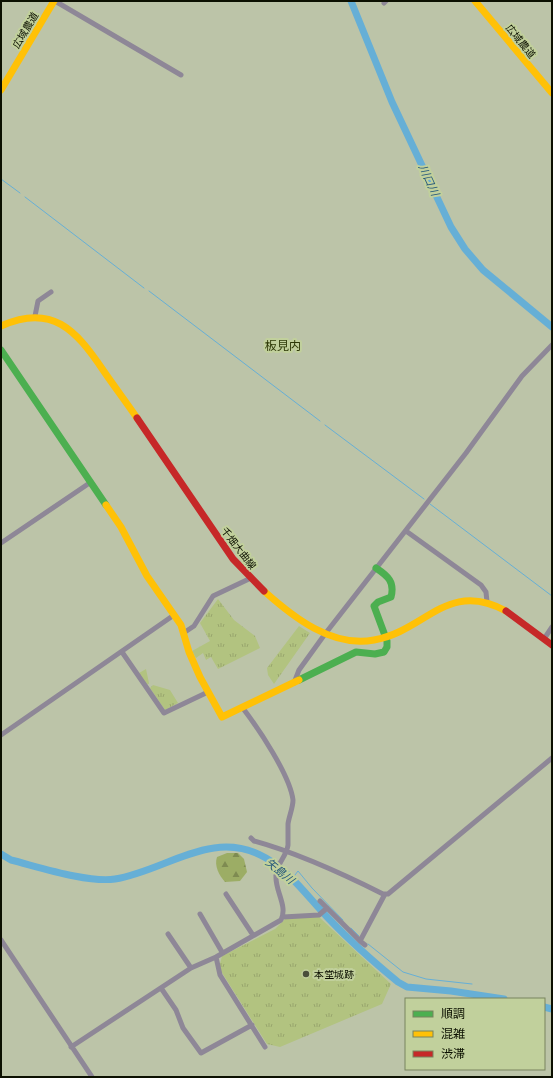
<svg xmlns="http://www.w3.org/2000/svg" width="553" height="1078" font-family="'Nunito Sans','Noto Sans JP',sans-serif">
<defs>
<pattern id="grass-tufts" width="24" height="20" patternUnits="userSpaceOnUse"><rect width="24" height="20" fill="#b2c380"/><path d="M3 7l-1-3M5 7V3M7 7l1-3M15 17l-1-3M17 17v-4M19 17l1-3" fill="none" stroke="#98a66d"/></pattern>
<pattern id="forest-firs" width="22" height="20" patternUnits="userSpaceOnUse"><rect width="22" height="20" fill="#9cad65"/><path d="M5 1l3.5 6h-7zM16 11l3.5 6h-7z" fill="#7e8b51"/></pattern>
</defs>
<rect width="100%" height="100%" fill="#bcc4a8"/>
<path fill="url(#grass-tufts)" d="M 218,599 L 234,620 L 255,636 L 260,648 L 218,669 L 211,657 L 206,660 L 203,653 L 196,658 L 192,651 L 210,641 L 200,623 Z
M 299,626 L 310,633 L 274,684 L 268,675 L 267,668 Z
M 146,669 L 149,683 L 147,685 L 139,673 Z
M 153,685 L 170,690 L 178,703 L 165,710 L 150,688 Z
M 319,917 L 391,984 L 382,1004 L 280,1047 L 267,1044 L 219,968 L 222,956 L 275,929 L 286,918 Z"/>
<path fill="url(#forest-firs)" d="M 227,853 L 238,853 L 244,859 L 247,872 L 240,881 L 225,882 C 219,875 214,866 217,857 Z"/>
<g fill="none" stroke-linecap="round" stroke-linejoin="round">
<path stroke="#66afd6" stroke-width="1" d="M 1,179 L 20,193
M 25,197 L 144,288
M 149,291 L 320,421
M 325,425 L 424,499
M 430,504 L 552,596
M 292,879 L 298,871 L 312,888 L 343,920
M 351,928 L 359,936
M 368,944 L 403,972 L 426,979 L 472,984"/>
<path stroke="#66afd6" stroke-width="7" d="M 351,1 L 392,102 L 451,227 L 465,249 L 483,270 L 552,327
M 1,854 L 11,860 C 39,867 88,883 115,879 C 166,871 213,827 266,858 C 292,873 310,900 331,921 C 352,943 375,963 398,982 L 407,987 L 451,991 L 504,999
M 544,1007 L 552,1009"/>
<path stroke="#8e8797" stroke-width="5" d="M 55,1 L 181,75
M 384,3 L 386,1
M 35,316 L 38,301 L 51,292
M 406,531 L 481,585 L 486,592 L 487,602
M 1,543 L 91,482
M 185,632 L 194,626 L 213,596 L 251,578
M 544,639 L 552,627
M 122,652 L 164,713 L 208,692
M 294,683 L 299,670 L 325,634 L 466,453 L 522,376 L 552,345
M 1,735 L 174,615
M 251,838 L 254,841 C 298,853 341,873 383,894 L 388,894 L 552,758
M 226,894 L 253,935
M 320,901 L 360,941 L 385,894
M 200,914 L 222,952
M 283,917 L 319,915 L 327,908
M 168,934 L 191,968
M 1,940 L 92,1077
M 360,941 L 365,945
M 216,957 L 220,975 L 265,1047
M 161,988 L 176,1010 L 183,1028 L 201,1053 L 252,1025
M 71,1047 L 191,968 L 216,957 L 281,920 C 288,906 275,891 276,876 C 276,864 287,856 288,845 C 288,838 288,831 288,824 C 289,816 293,808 293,800 C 290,775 258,728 242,707"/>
<path stroke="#4caf50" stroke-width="7" d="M 1,350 L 106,505
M 299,680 L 356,652 L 375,654 L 384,652 L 387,647 L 387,641 L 374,606 L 378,602 L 391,597 C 395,582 388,576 376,568"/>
<path stroke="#ffc107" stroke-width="7" d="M 475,1 L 552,93
M 1,90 L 54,1
M 1,326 C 52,303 76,330 103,370 C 114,386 126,402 137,418
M 106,505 L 121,527 L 147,576 L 181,625 L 189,652 L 200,677 L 222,717 L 299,680
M 264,591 C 293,617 332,648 374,640 C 426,631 447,579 506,611"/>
<path stroke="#c62828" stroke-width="7" d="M 137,418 L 233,559 L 264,591
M 506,611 L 552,645"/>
</g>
<circle fill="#4a4f3b" stroke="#c1d09c" stroke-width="1.5" cx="306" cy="974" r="4"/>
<g text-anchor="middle" stroke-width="4" stroke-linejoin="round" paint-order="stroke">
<g font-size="10" fill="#0c1001" stroke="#c1d09c">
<text transform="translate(25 30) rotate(-59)" y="4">広域農道</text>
<text transform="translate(521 41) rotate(51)" y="4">広域農道</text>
<text transform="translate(239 548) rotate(52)" y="4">千畑大曲線</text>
</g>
<g font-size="10" fill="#0c1001" stroke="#c1d09c" text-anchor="start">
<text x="314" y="978">本堂城跡</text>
</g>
<g font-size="11" font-style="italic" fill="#23577a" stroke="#c1d09c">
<text transform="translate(429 180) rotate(65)" y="4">川口川</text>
<text transform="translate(280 871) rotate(40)" y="4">矢島川</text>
</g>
<g font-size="12" fill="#2d3806" stroke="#c1d09c">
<text x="283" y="350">板見内</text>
</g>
</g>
<rect width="553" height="1078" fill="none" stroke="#0c1001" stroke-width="4"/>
<rect x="405" y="998" width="140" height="72" fill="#c1d09c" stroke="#79835e"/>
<rect x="413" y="1011" width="20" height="6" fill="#4caf50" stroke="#79835e"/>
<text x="441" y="1018" font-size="12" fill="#0c1001">順調</text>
<rect x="413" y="1031" width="20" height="6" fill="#ffc107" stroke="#79835e"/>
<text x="441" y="1038" font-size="12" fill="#0c1001">混雑</text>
<rect x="413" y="1051" width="20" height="6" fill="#c62828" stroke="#79835e"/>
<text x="441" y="1058" font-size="12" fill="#0c1001">渋滞</text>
</svg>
